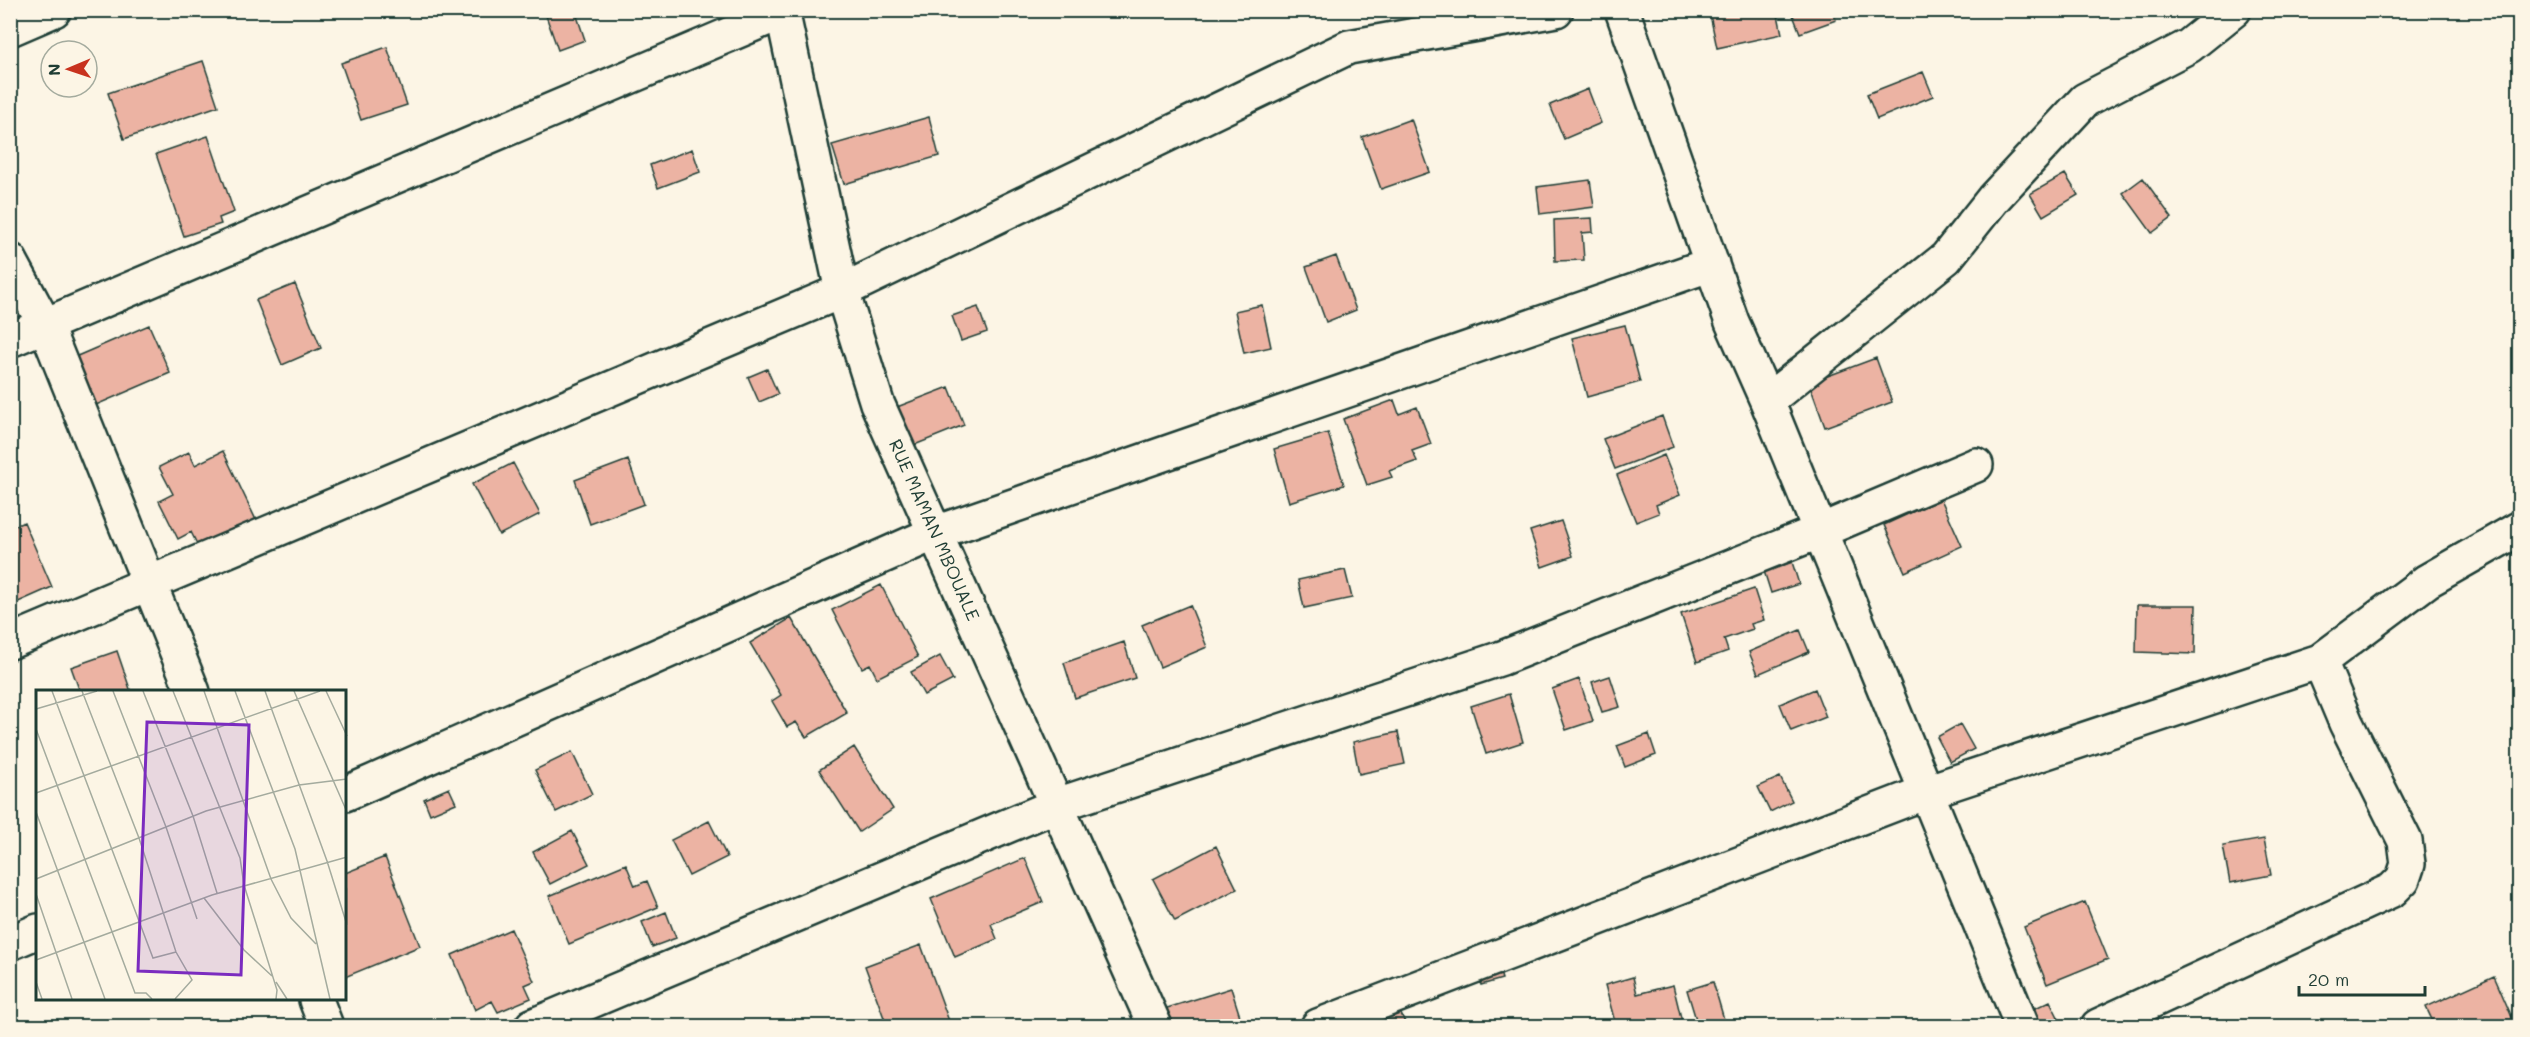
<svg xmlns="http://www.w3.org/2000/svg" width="2530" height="1037" font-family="Mali,sans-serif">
<rect width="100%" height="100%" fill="#fcf5e5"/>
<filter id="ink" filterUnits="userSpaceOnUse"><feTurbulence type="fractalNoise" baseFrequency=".0167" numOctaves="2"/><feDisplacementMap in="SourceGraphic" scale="12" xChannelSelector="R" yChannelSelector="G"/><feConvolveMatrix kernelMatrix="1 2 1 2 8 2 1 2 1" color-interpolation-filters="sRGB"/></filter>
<g filter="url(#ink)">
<path fill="#ecb3a3" stroke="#1f3d34" stroke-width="1.5" d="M 544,10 L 575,10 L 585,40 L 558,50 Z
M 1709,10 L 1777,10 L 1782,34 L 1717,48 Z
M 1791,10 L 1833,10 L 1836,20 L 1800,33 Z
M 387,47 L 407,105 L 361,120 L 341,63 Z
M 203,61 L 218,106 L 124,139 L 108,93 Z
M 1923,72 L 1933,96 L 1877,119 L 1867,94 Z
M 1588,89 L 1601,123 L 1564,139 L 1550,105 Z
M 929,117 L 939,156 L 844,184 L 832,145 Z
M 1411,119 L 1430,172 L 1381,189 L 1362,137 Z
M 208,136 L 234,212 L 219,218 L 221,224 L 184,236 L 156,154 Z
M 692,149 L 700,172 L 658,188 L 650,165 Z
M 2065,174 L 2078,195 L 2043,216 L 2030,194 Z
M 2143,178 L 2172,218 L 2152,233 L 2123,193 Z
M 1590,180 L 1594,207 L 1540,214 L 1537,187 Z
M 1592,218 L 1593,232 L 1582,233 L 1584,260 L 1555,261 L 1554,220 Z
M 1336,256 L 1356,310 L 1326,322 L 1306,267 Z
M 295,284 L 321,348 L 282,365 L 256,300 Z
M 1262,305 L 1271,347 L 1244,353 L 1235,311 Z
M 978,307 L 987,332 L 961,341 L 952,316 Z
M 149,325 L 170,373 L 96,405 L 75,357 Z
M 1625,325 L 1640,382 L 1587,397 L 1572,338 Z
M 1876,358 L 1892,402 L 1825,427 L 1809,383 Z
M 767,369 L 778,394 L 759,402 L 748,377 Z
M 949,387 L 964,425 L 912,446 L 897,407 Z
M 1394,400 L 1399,414 L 1417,407 L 1431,444 L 1412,451 L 1417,461 L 1389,471 L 1392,477 L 1367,485 L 1343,419 Z
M 1662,416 L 1673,447 L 1615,469 L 1603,439 Z
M 1328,433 L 1344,485 L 1289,502 L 1274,449 Z
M 223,451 L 256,520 L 199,548 L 191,532 L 178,539 L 159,501 L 173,494 L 159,467 L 189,452 L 195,465 Z
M 1664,455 L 1680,495 L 1656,505 L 1659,513 L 1636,522 L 1617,475 Z
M 628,460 L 644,504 L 590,524 L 575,480 Z
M 513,463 L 540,514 L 499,535 L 472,484 Z
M 1941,499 L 1962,546 L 1905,572 L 1884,525 Z
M 1561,521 L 1573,556 L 1542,567 L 1530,531 Z
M 24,522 L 52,587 L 16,603 L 10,590 L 10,528 Z
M 1792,562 L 1799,584 L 1771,593 L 1764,571 Z
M 1345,570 L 1352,598 L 1304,608 L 1298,580 Z
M 881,585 L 918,657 L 877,678 L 870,664 L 862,668 L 832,610 Z
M 1754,589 L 1764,620 L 1751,624 L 1753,629 L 1724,639 L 1728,651 L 1697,662 L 1681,614 Z
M 1190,605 L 1207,647 L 1160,667 L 1142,625 Z
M 2137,605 L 2196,605 L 2195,654 L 2136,652 Z
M 791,618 L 847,713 L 806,737 L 796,722 L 787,727 L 772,701 L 781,695 L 750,643 Z
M 1800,630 L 1809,652 L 1758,674 L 1749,652 Z
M 1124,642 L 1135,678 L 1075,698 L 1064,663 Z
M 117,651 L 131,692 L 80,692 L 71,667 Z
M 940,656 L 953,680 L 924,695 L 911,672 Z
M 1610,676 L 1620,707 L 1602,712 L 1592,682 Z
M 1579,679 L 1593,721 L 1566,730 L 1552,689 Z
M 1815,689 L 1826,717 L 1791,731 L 1780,704 Z
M 1509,694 L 1523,742 L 1486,754 L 1471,706 Z
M 1960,724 L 1974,749 L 1950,762 L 1937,737 Z
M 1398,732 L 1405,764 L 1359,774 L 1353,742 Z
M 1649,734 L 1656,755 L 1625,767 L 1617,746 Z
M 854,747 L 893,809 L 859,832 L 819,770 Z
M 572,752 L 592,794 L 556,812 L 535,770 Z
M 1780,777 L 1792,801 L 1770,812 L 1758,787 Z
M 449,788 L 456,803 L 430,814 L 424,799 Z
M 709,821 L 727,857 L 689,876 L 671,840 Z
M 572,831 L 589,864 L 550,884 L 533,852 Z
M 2264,839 L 2271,875 L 2230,883 L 2223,846 Z
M 1216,846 L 1237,889 L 1175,921 L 1153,879 Z
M 385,857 L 420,946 L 345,977 L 345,873 Z
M 1025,858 L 1043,902 L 991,924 L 997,939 L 955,957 L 931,899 Z
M 626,864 L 635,886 L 647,881 L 658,907 L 569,944 L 549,896 Z
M 2085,902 L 2108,959 L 2047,984 L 2024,927 Z
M 666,912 L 676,938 L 652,947 L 642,922 Z
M 511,929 L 534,981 L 525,985 L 531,998 L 498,1012 L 492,1001 L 475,1010 L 452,955 Z
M 921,945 L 949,1021 L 934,1026 L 887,1026 L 865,966 Z
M 1497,963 L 1502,979 L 1481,985 L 1476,969 Z
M 2494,976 L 2515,1024 L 2509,1026 L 2435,1026 L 2426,1007 Z
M 1633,977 L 1637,994 L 1673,985 L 1683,1026 L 1616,1026 L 1605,985 Z
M 1713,982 L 1726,1026 L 1698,1026 L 1687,990 Z
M 1231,988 L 1243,1026 L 1170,1026 L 1164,1009 Z
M 2050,1001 L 2061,1023 L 2055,1026 L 2035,1026 L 2027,1012 Z
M 1400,1012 L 1407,1026 L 1375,1026 L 1374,1025 Z"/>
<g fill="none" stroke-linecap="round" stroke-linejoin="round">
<g stroke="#1f3d34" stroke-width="38">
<path id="minor" d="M 782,10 L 842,291 L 877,403 L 1155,1026
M 1622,10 L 1732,322 L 1767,401 L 2022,1026
M 10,29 L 54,10
M 10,260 L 46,327 L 193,692
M 10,340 L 787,10
M 1767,401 L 1946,258 L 1993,199 L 2085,100 L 2189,46 L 2234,10
M 10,642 L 842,291 L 1349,47 L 1556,10
M 345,794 L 935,533 L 1712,264
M 10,943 L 38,931
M 316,1000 L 326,1026
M 532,1026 L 1057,805 L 1502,658 L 1818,532 L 1976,465
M 1318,1026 L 1926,792 L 2320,661 L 2427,581 L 2520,528
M 2098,1026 L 2392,890 L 2403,879 L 2408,864 L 2405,841 L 2346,723 L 2320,661"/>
</g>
<use href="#minor" stroke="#fcf5e5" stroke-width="33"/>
</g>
</g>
<g text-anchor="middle" stroke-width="5" stroke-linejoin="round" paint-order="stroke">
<g font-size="18" fill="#1f3d34" stroke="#fcf5e5">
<text transform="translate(934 530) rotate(66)" y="6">RUE MAMAN MBOUALE</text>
</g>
</g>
<g transform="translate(36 690)">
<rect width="310" height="310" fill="#fcf5e5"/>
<path fill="none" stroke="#a4ab9e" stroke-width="1.5" d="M 16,1 L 117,268 L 140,262M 46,1 L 103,148 L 140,262 L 156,290 L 139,309M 77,1 L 130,137 L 161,229M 107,1 L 157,126 L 181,203M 137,1 L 204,168 L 208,195 L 241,300 L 240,309M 168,1 L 235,189 L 255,228 L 280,254M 199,1 L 259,159 L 294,309M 229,1 L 291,171 L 311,235M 258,1 L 311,122M 290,1 L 311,46M 0,19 L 61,1M 0,39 L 99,303 L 110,303 L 116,309M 0,103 L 284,1M 0,122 L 69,309M 0,189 L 170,121 L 263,95 L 311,89M 0,204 L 36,309M 168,208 L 208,260 L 236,286M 0,270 L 176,205 L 311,167M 0,292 L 6,309M 240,292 L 251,309"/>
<path fill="#7b2cbf" fill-opacity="0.15" stroke="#7b2cbf" stroke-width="3" d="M 111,32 L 213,35 L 205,285 L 102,281 Z"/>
<rect width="310" height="310" fill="none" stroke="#1f3d34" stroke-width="3"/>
</g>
<rect width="2530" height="1037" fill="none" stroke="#fcf5e5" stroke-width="36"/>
<rect x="18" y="18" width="2494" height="1001" fill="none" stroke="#1f3d34" stroke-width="2" filter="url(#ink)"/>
<g transform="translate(69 69) rotate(268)"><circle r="28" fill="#fcf5e5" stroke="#a4ab9e" stroke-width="1.5"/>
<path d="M0-4.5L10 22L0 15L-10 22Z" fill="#c8321e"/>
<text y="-9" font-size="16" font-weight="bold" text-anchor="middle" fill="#1f3d34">N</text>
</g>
<path d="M2299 986v9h126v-9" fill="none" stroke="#1f3d34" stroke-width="3"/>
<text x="2308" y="986" font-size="18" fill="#1f3d34" stroke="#fcf5e5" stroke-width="4.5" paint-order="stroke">20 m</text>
</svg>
